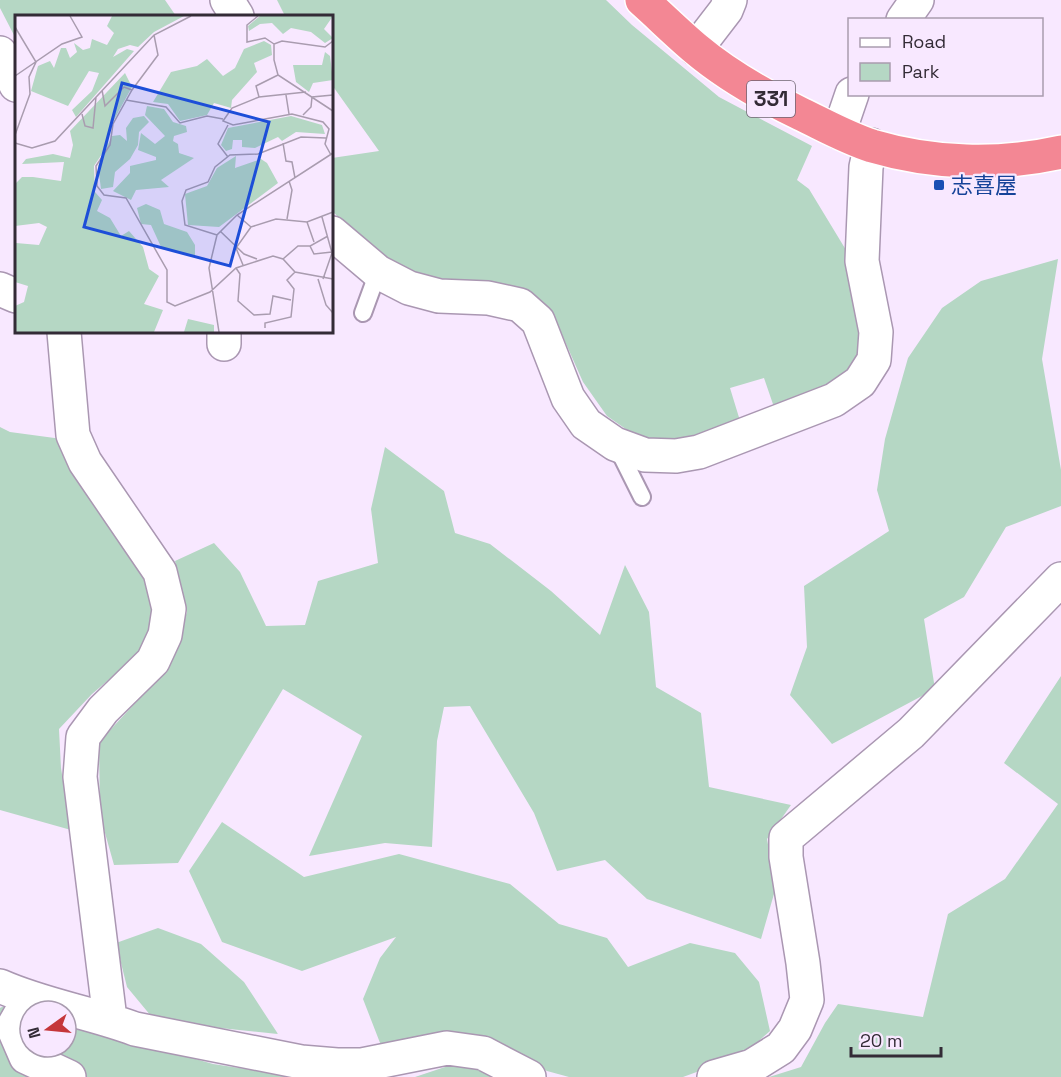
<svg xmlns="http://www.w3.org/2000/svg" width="1061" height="1077" font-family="'Space Grotesk','Noto Sans JP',sans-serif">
<rect width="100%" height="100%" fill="#f8e8ff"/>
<path fill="#b5d7c4" d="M 0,0 L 165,0 L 176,16 L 16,16 L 16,39 L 0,8 Z
M 277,0 L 606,0 L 632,25 L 719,97 L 812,146 L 797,180 L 809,189 L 846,250 L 866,335 L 855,364 L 823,388 L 775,410 L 764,378 L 730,388 L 741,424 L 698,440 L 643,441 L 607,416 L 583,382 L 551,310 L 522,292 L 407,273 L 366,244 L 332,211 L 332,158 L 379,151 L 332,85 L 332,16 L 285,16 Z
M 1058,259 L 1042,359 L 1061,470 L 1061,506 L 1006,527 L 964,597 L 924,619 L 935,689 L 832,744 L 790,695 L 807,647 L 804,586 L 889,531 L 877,490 L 885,439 L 908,358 L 942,308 L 981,281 Z
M 0,427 L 10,432 L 62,439 L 139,563 L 156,614 L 146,648 L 92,694 L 59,729 L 61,768 L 71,830 L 0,810 Z
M 385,447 L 444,491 L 455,533 L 490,544 L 551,591 L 600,635 L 625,565 L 649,612 L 656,687 L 701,713 L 709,787 L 791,805 L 767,839 L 776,887 L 761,939 L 647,899 L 605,860 L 557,871 L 534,813 L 470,706 L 444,707 L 437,741 L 432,847 L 385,843 L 309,856 L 362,736 L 283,689 L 178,863 L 114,865 L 100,815 L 99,742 L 137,701 L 172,655 L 187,612 L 175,561 L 214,543 L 240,572 L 266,626 L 305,625 L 318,581 L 378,563 L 371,509 Z
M 1061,676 L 1061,1077 L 769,1077 L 801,1067 L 825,1023 L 838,1004 L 923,1017 L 948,914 L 1005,879 L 1058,804 L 1004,763 Z
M 222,822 L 304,877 L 399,854 L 510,884 L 559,924 L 607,938 L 628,967 L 690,943 L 735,953 L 759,982 L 770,1031 L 743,1055 L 683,1077 L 569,1077 L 547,1071 L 501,1046 L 456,1032 L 382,1048 L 363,999 L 380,958 L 396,937 L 302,971 L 222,942 L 189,871 Z
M 158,928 L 201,944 L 244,982 L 278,1034 L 220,1028 L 151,1016 L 127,987 L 116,943 Z
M 8,1004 L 30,1047 L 66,1047 L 66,1022 L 213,1064 L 299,1077 L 0,1077 L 0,1008 Z
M 454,1064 L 490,1073 L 498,1077 L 415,1077 Z"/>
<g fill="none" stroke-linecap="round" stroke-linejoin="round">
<g stroke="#aa97b2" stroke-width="20">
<path id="lane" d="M 363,313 L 378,272
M 617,447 L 642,497"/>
</g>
<g stroke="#aa97b2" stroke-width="36">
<path id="street" d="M 227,0 L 237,16
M 903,20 L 917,0
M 696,49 L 726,10 L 730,0
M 0,53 L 16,85
M 839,132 L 852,94
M 332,233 L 378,272 L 409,288 L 439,296 L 488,298 L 520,305 L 538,321 L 568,398 L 586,424 L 615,444 L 645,455 L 676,456 L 699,452 L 834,400 L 860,382 L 874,360 L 876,332 L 862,261 L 866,167 L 871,145
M 0,289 L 16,296
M 64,332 L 73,435 L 85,462 L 160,572 L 169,609 L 165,635 L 153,661 L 103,710 L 83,737 L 80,777 L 110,1019
M 224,332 L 224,344
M 0,986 C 45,1006 90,1012 135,1029 L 301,1062 L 337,1065 L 362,1065 L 447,1048 L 483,1053 L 529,1077
M 29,999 L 13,1027 L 26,1057 L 69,1077
M 714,1077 L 752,1066 L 781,1048 L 795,1029 L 807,1000 L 803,963 L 786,857 L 786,838 L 911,733 L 1061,579"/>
</g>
<g stroke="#fff" stroke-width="36">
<path id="highway" d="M 642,0 C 660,16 678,34 696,49 C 728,76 764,96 801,114 C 824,125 847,138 872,146 C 933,164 999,166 1061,152"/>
</g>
<use href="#lane" stroke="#fff" stroke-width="16"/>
<use href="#street" stroke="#fff" stroke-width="33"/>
<use href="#highway" stroke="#f38794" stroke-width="33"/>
</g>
<rect fill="#1a4fb4" stroke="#f8e8ff" stroke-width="2" x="933" y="179" width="12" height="12" rx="3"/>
<g text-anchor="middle" stroke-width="4.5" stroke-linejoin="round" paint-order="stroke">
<rect fill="#f8e8ff" stroke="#6e6472" stroke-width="1.5" x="747" y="81" width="48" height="36" rx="4.5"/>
<g font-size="21" font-weight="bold" fill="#332b36">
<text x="771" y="106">331</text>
</g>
<g font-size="22" fill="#164399" stroke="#f8e8ff" text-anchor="start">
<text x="951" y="193">志喜屋</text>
</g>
</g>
<g transform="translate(15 15)">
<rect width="318" height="318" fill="#f8e8ff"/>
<path d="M 97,1 L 169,1 L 139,17 L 123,32 L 115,30 L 103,34 L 98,42 L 112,34 L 119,36 L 61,102 L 57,95 L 77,76 L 84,58 L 74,56 L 53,91 L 16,76 L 23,51 L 35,46 L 39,53 L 46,33 L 51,33 L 55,43 L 62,37 L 59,28 L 68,35 L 75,33 L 77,24 L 92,30 L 99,18 L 92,11 ZM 245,1 L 318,1 L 309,14 L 318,23 L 310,28 L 296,17 L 276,13 L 268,19 L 257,8 L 245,9 L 234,16 L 233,11 ZM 249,26 L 256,30 L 257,40 L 239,48 L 242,57 L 217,85 L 216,93 L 199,88 L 192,100 L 165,106 L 153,89 L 138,87 L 156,57 L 182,51 L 192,44 L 208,61 L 220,53 L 229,34 ZM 310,37 L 315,41 L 318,65 L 298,68 L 294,77 L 281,67 L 278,50 L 307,50 ZM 110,58 L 117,72 L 94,114 L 93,130 L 79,151 L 80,177 L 87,185 L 82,196 L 95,203 L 106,221 L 114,216 L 128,232 L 134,254 L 144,261 L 129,289 L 148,295 L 139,317 L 0,317 L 0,291 L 9,287 L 13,271 L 0,267 L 1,228 L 24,230 L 32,212 L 24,208 L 0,211 L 0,169 L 7,162 L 18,162 L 46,166 L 49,147 L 7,149 L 11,144 L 38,139 L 55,143 L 58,130 L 55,116 ZM 132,91 L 149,94 L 158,107 L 171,111 L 172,117 L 159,121 L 158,126 L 163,129 L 164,138 L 179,143 L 146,165 L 154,172 L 121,175 L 116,185 L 98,176 L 115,158 L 115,151 L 141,145 L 141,142 L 123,135 L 126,118 L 140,129 L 150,121 L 130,100 ZM 129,101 L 134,107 L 124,117 L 123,130 L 115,144 L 100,157 L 98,172 L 86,174 L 83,151 L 97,121 L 105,120 L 112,126 L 111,113 L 118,103 ZM 276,101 L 307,110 L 310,119 L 281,117 L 267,126 L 263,122 L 240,133 L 227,132 L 227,125 L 218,125 L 217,134 L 211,136 L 206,130 L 213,113 ZM 221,141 L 220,153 L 246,144 L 252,148 L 263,168 L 204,212 L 173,210 L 170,179 L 192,171 L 202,153 ZM 131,189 L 145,195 L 149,209 L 172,217 L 180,230 L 180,241 L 147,234 L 136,210 L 126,209 L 122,193 ZM 173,304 L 199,310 L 199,317 L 169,317 Z" fill="#b5d7c4"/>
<path fill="none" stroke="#a99caf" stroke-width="1.5" d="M 243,1 L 232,10 L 232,27 L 250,23 L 259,29M 0,12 L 21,47 L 14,62 L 15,79 L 0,120M 139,20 L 143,40 L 117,75 L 98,109 L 95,130 L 81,151 L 82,171 L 89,180 L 111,183 L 152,255 L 152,287 L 160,291 L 195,277 L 221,253 L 258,241 L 268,244 L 280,257 L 318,264M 318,26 L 310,32 L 267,26 L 259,29 L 259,45 L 263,60 L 318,96M 0,61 L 47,29 L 67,22 L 55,1M 87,75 L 90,91 L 109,72 L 117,75M 291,77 L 244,82 L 217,93 L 208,106 L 218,110 L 277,99 L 308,107 L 314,114 L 310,129 L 316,140M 271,80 L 274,99M 244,82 L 241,71 L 263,60M 111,85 L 151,92 L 165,108 L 192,101 L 208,104M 67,99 L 70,111 L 78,113 L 81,82M 288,100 L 296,92 L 297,82 L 318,80M 213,110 L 203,129 L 213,142M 0,128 L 17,133 L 40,126 L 139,20 L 176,1M 268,128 L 271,146 L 277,147 L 280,163M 222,200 L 236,212 L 261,204 L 292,207 L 318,197M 307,202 L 317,238 L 308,264M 272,204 L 277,175 L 274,166M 292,207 L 299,227M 205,216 L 229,239 L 242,244M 202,220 L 170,210 L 167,186 L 171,175 L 193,167 L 200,152 L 215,140 L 243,139 L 286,122 L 311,123M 313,221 L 295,231 L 299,239 L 317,237M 268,244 L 283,231 L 295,231M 228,250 L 221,233 L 236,212M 221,253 L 225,259 L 223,286 L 239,300 L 255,299 L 258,281 L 276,285M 303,264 L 311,290 L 318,298M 250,313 L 250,308 L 276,302 L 279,274 L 272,265 L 280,257M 204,317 L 194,253 L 202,220 L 222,200 L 318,138"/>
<path fill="#1d4ed8" fill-opacity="0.15" stroke="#1d4ed8" stroke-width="3" d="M 107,68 L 254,107 L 215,251 L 69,212 Z"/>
<rect width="318" height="318" fill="none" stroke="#332b36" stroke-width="3"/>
</g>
<rect x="848" y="18" width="195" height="78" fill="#f8e8ff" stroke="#a99caf" stroke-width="1.5"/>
<rect x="860" y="38" width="30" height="9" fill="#ffffff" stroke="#a99caf" stroke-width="1.5"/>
<text x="902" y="48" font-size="18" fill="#332b36">Road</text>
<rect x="860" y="63" width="30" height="18" fill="#b5d7c4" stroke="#a99caf" stroke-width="1.5"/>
<text x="902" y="78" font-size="18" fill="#332b36">Park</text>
<g transform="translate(48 1029) rotate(255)"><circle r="28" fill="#f8e8ff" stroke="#a99caf" stroke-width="1.5"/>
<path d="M0-4.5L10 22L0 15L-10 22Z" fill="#c5363a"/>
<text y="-9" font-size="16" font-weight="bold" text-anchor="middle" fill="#332b36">N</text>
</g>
<path d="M851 1047v9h90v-9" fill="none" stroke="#332b36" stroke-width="3"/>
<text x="860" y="1047" font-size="18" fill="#332b36" stroke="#f8e8ff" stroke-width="4.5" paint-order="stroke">20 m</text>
</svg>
